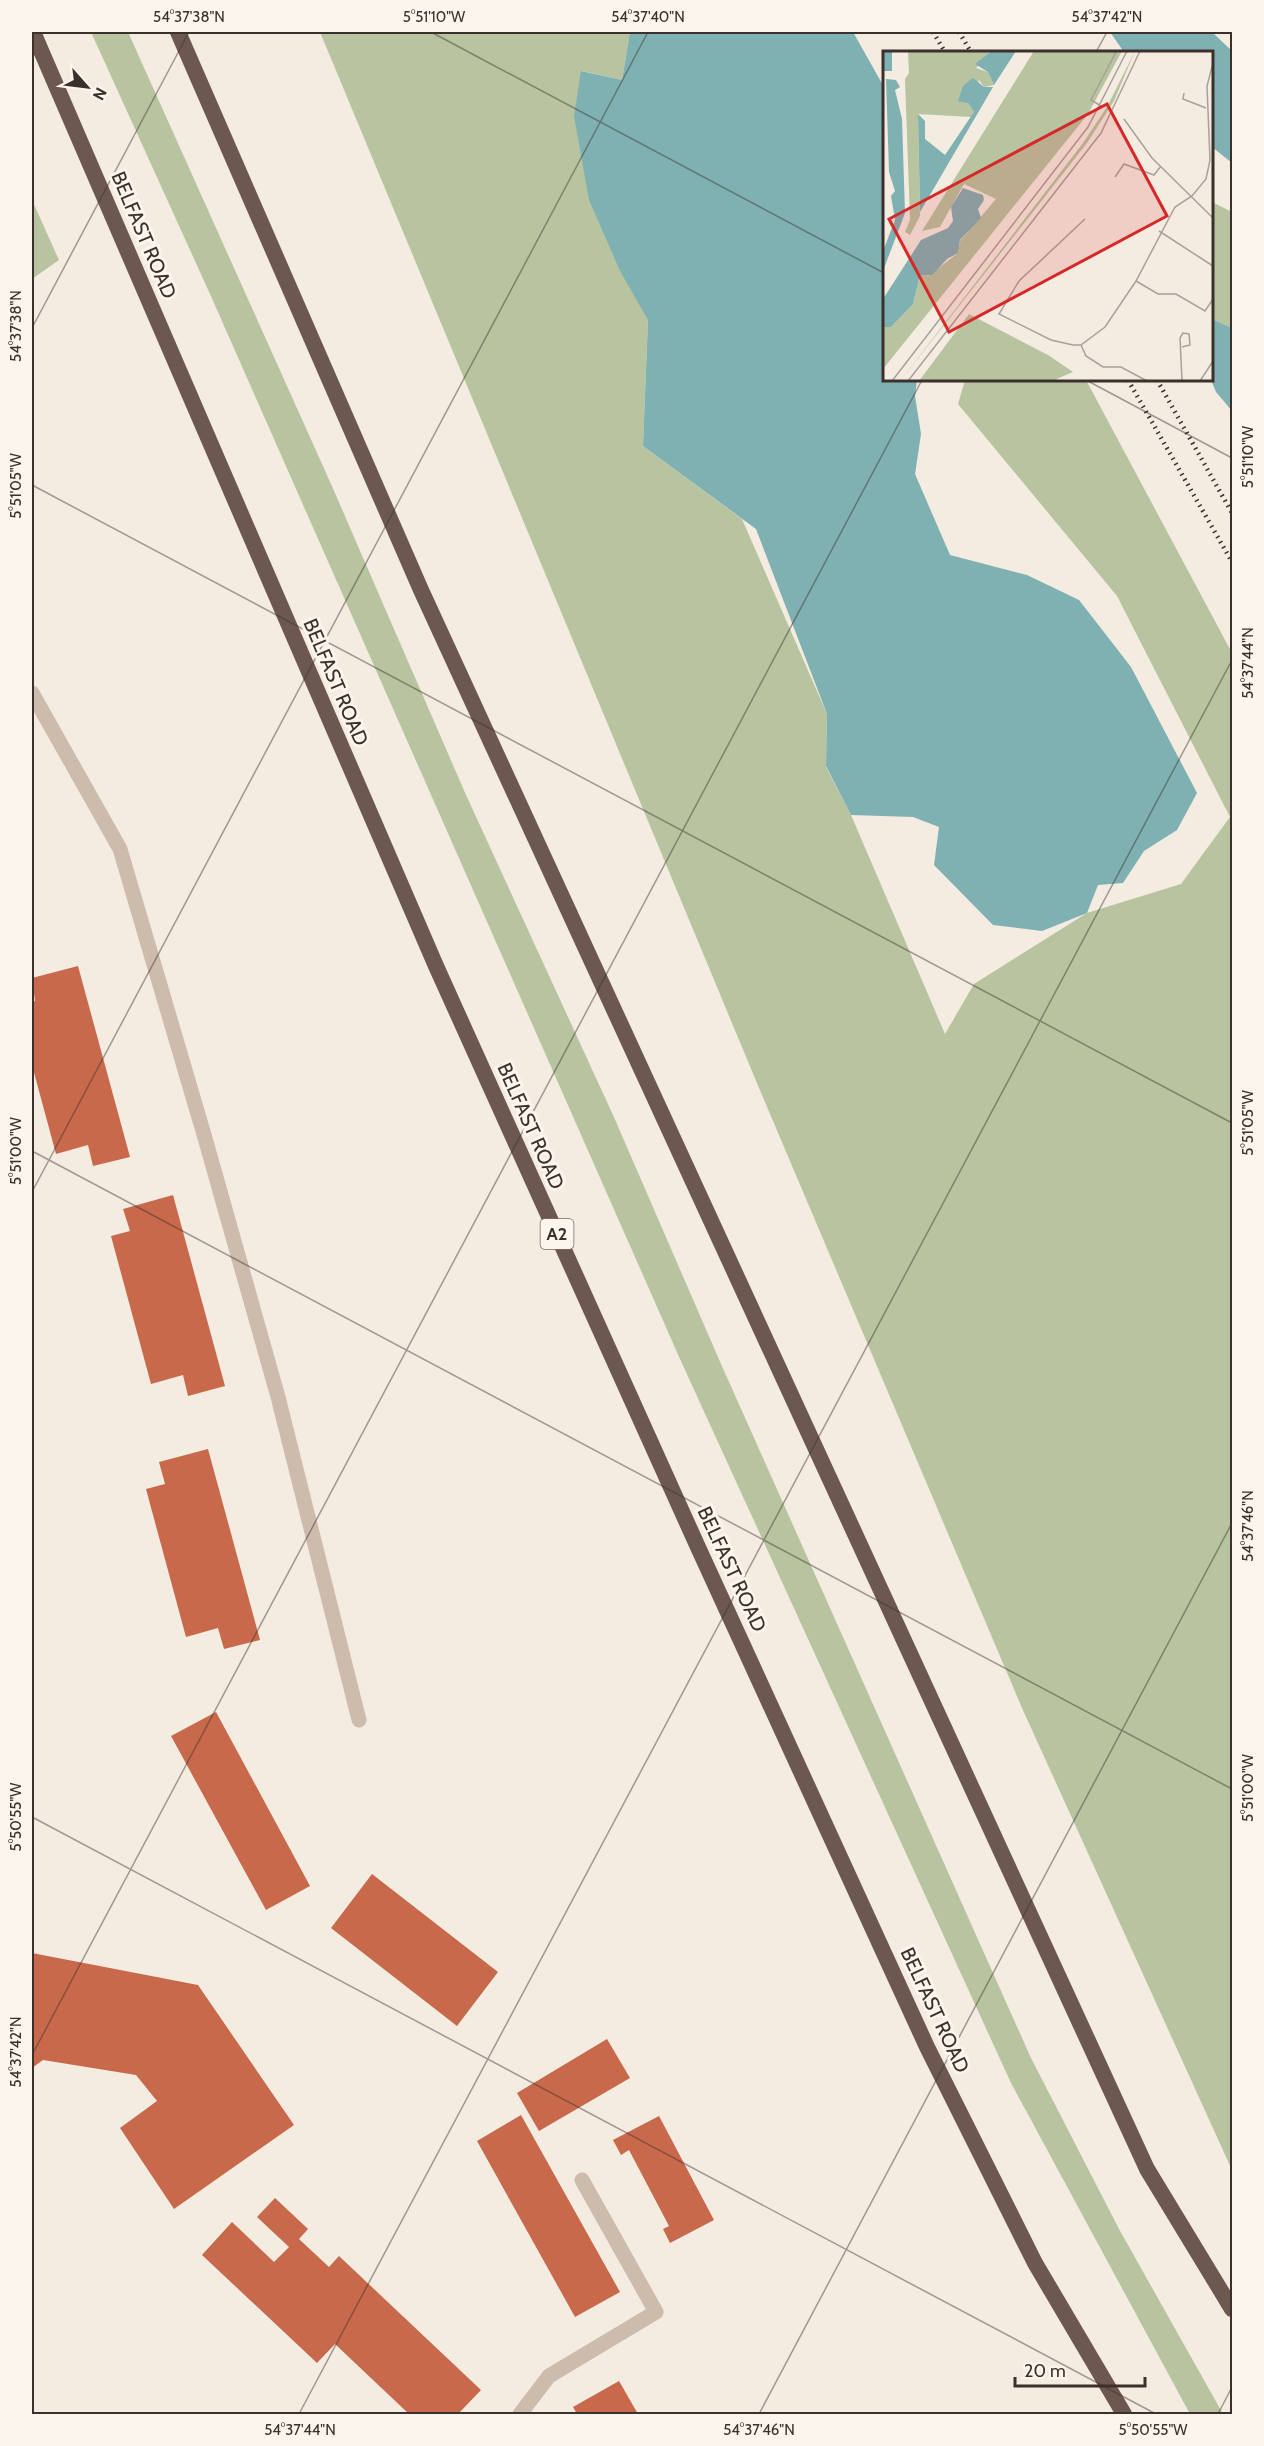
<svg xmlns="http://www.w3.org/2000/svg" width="1264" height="2446" font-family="Cabin,sans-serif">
<rect width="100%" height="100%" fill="#f4ebe1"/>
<path fill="#b8c4a0" d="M 91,32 L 128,32 L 331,484 L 466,795 L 613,1115 L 721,1364 L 1031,2058 L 1119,2229 L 1223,2414 L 1190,2414 L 1011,2083 L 680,1359 L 210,294 Z
M 320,32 L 630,32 L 622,80 L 582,71 L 648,319 L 643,446 L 742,519 L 827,714 L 826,767 L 851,815 L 945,1034 L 974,984 L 1087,913 L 1181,884 L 1230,817 L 1117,596 L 958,404 L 965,380 L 1086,380 L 1232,653 L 1232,2170 L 1022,1708 L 759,1088 Z
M 32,200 L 59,260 L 32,279 Z
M 1212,202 L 1232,212 L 1232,328 L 1212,319 Z"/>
<path fill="#7fb0b2" d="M 630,32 L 853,32 L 884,87 L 884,380 L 917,380 L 915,396 L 921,434 L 915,474 L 950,555 L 1027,575 L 1079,600 L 1131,667 L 1197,793 L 1177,830 L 1144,851 L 1123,883 L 1098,885 L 1087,913 L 1042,931 L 993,925 L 934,865 L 939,827 L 913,817 L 851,815 L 826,766 L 827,714 L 756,529 L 643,446 L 648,320 L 620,271 L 589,200 L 574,116 L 581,71 L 622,80 Z
M 1110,32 L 1212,32 L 1232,51 L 1232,163 L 1212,147 L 1212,52 L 1124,52 Z
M 1212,319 L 1232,328 L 1232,411 L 1216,392 L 1211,380 Z"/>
<path fill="#c8694b" d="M 78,966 L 130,1157 L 93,1166 L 88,1145 L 56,1154 L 32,1065 L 32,1002 L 35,1001 L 32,978 Z
M 173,1195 L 225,1386 L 188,1396 L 183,1375 L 151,1384 L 111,1236 L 130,1231 L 123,1209 Z
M 208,1449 L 260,1640 L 224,1649 L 218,1628 L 186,1637 L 146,1489 L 165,1484 L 159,1462 Z
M 216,1712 L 310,1886 L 266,1910 L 171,1736 Z
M 372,1874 L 498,1972 L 457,2026 L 331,1928 Z
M 32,1953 L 198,1985 L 294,2125 L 174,2209 L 120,2128 L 157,2101 L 136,2075 L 43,2060 L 32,2068 Z
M 607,2039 L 630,2078 L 539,2131 L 517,2093 Z
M 521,2115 L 620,2292 L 575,2317 L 477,2141 Z
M 659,2116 L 714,2220 L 670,2243 L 663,2229 L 669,2226 L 629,2150 L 621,2155 L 613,2140 Z
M 275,2198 L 308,2229 L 299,2239 L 329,2267 L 339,2256 L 481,2390 L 458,2414 L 409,2414 L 335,2344 L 317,2363 L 202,2255 L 232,2222 L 274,2262 L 289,2247 L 257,2217 Z
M 619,2381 L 638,2414 L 577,2414 L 573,2407 Z"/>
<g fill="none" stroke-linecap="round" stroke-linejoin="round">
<path stroke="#cdbbac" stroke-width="15" d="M 32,693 L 120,849 L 205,1138 L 278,1397 L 359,1720
M 520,2414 L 549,2376 L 656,2312 L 582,2180"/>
<path stroke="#6c584f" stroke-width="16" d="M 33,32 L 436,966 L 697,1545 L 927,2047 L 1035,2263 L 1124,2414
M 178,32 L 421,590 L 1147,2169 L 1232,2309"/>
<path stroke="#3b302b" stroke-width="4.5" stroke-dasharray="1.5 4.5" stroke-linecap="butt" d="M 933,32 L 945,52
M 959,32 L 971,52
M 1128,380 L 1232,562
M 1157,380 L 1232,513"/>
</g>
<path fill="none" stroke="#3b302b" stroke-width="1.5" stroke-opacity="0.45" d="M 431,32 L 884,273M 1096,52 L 1107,32M 32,328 L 189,32M 1086,380 L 1232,458M 32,485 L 1232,1123M 32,1151 L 1232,1789M 32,1192 L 648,32M 32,1817 L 1156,2414M 32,2055 L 922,380M 299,2414 L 1232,660M 759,2414 L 1232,1523M 1218,2414 L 1232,2387"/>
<g text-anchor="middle" stroke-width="6" stroke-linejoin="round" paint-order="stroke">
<rect fill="#fbf5ee" stroke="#756b66" stroke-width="1.5" x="540.5" y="1219" width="33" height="30" rx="4.5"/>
<g font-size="18" font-weight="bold" fill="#3b302b">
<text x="557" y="1240">A2</text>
</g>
<g font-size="20" fill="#3b302b" stroke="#fbf5ee">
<text transform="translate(144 235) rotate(67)" y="7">BELFAST ROAD</text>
<text transform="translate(336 682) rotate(67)" y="7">BELFAST ROAD</text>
<text transform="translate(531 1126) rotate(66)" y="7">BELFAST ROAD</text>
<text transform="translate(732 1569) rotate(65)" y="7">BELFAST ROAD</text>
<text transform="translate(935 2010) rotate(65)" y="7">BELFAST ROAD</text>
</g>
</g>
<g transform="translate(883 51)">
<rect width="330" height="330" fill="#f4ebe1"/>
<path d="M 25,0 L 109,0 L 93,17 L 105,21 L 111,34 L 101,36 L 96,29 L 85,52 L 91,61 L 88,66 L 35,63 L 37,165 L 27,184 L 22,181 L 27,169 L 22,28 L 26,22 ZM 151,0 L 239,0 L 205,63 L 0,318 L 0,275 L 8,276 L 30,253 L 37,224 L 44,222 L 45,225 L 75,202 L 77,190 L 113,148 L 81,133 L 57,176 L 39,180 ZM 252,0 L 231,50 L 204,92 L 18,329 L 200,92 L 224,56 ZM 86,263 L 165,304 L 190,321 L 169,330 L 36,330 Z" fill="#b8c4a0"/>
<path d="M 0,0 L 9,0 L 9,20 L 0,20 ZM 109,0 L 133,0 L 111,34 L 105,21 L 92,13 ZM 90,27 L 101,36 L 110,36 L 37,161 L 35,63 L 42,70 L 42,88 L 62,104 L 91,61 L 85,52 L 75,50 L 80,35 ZM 3,28 L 13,29 L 17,36 L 12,39 L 19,68 L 22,162 L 0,220 L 0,200 L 12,169 L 8,145 L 12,140 L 6,121 ZM 80,137 L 100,144 L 101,149 L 95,158 L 98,167 L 77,189 L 75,202 L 64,208 L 49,224 L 37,224 L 30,253 L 8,276 L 1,276 L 0,248 L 38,189 L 65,177 L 70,170 L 68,156 Z" fill="#7fb0b2"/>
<path fill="none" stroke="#aaa098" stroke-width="1.5" d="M 301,42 L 300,48 L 323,57M 218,55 L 208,49 L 233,1 L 229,0M 241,68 L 269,107 L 330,167M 232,126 L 241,113 L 271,124 L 278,115M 202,168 L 136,230 L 116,263 L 168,289 L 190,294 L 198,294 L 222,276 L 253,230 L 292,156 L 309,145 L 323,128 L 327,109 L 324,35 L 330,12M 276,180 L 330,215M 253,230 L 275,243 L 293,243 L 322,260 L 330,248M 198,294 L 203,305 L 220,316 L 238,316 L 264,330M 299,296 L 307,294 L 306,283 L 300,282 L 297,287 L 299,330M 9,330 L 205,76 L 244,0M 25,330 L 218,82 L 257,0M 317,330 L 330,310"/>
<path fill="#d62828" fill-opacity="0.15" stroke="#d62828" stroke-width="3" d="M 224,53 L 284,165 L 66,281 L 6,168 Z"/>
<rect width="330" height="330" fill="none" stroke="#3b302b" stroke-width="3"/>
</g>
<rect width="1264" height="2446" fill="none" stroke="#fbf5ee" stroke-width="66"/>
<g transform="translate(87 87) rotate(118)" stroke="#fbf5ee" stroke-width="4.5" paint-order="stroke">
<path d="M0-4.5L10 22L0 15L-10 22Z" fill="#3b302b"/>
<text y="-9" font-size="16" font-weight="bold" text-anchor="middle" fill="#3b302b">N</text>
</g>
<path d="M1015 2377v9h130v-9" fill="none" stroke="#3b302b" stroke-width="3"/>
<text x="1024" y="2377" font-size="18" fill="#3b302b" stroke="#fbf5ee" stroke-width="4.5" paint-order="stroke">20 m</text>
<rect x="33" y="33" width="1198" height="2380" fill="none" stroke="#3b302b" stroke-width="2"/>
<g font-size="15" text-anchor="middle" fill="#3b302b">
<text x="189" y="22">54°37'38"N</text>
<text x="434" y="22">5°51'10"W</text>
<text x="648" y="22">54°37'40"N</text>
<text x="1107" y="22">54°37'42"N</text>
<text transform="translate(16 326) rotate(-90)" y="5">54°37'38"N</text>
<text transform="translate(1248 457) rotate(-90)" y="5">5°51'10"W</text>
<text transform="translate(16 486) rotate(-90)" y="5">5°51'05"W</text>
<text transform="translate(1248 663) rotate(-90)" y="5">54°37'44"N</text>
<text transform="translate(1248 1123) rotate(-90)" y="5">5°51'05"W</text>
<text transform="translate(16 1151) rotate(-90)" y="5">5°51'00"W</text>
<text transform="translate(1248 1526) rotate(-90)" y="5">54°37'46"N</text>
<text transform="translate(1248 1788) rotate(-90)" y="5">5°51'00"W</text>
<text transform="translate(16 1817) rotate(-90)" y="5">5°50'55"W</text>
<text transform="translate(16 2052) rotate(-90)" y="5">54°37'42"N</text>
<text x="300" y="2435">54°37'44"N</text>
<text x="759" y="2435">54°37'46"N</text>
<text x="1153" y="2435">5°50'55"W</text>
</g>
</svg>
